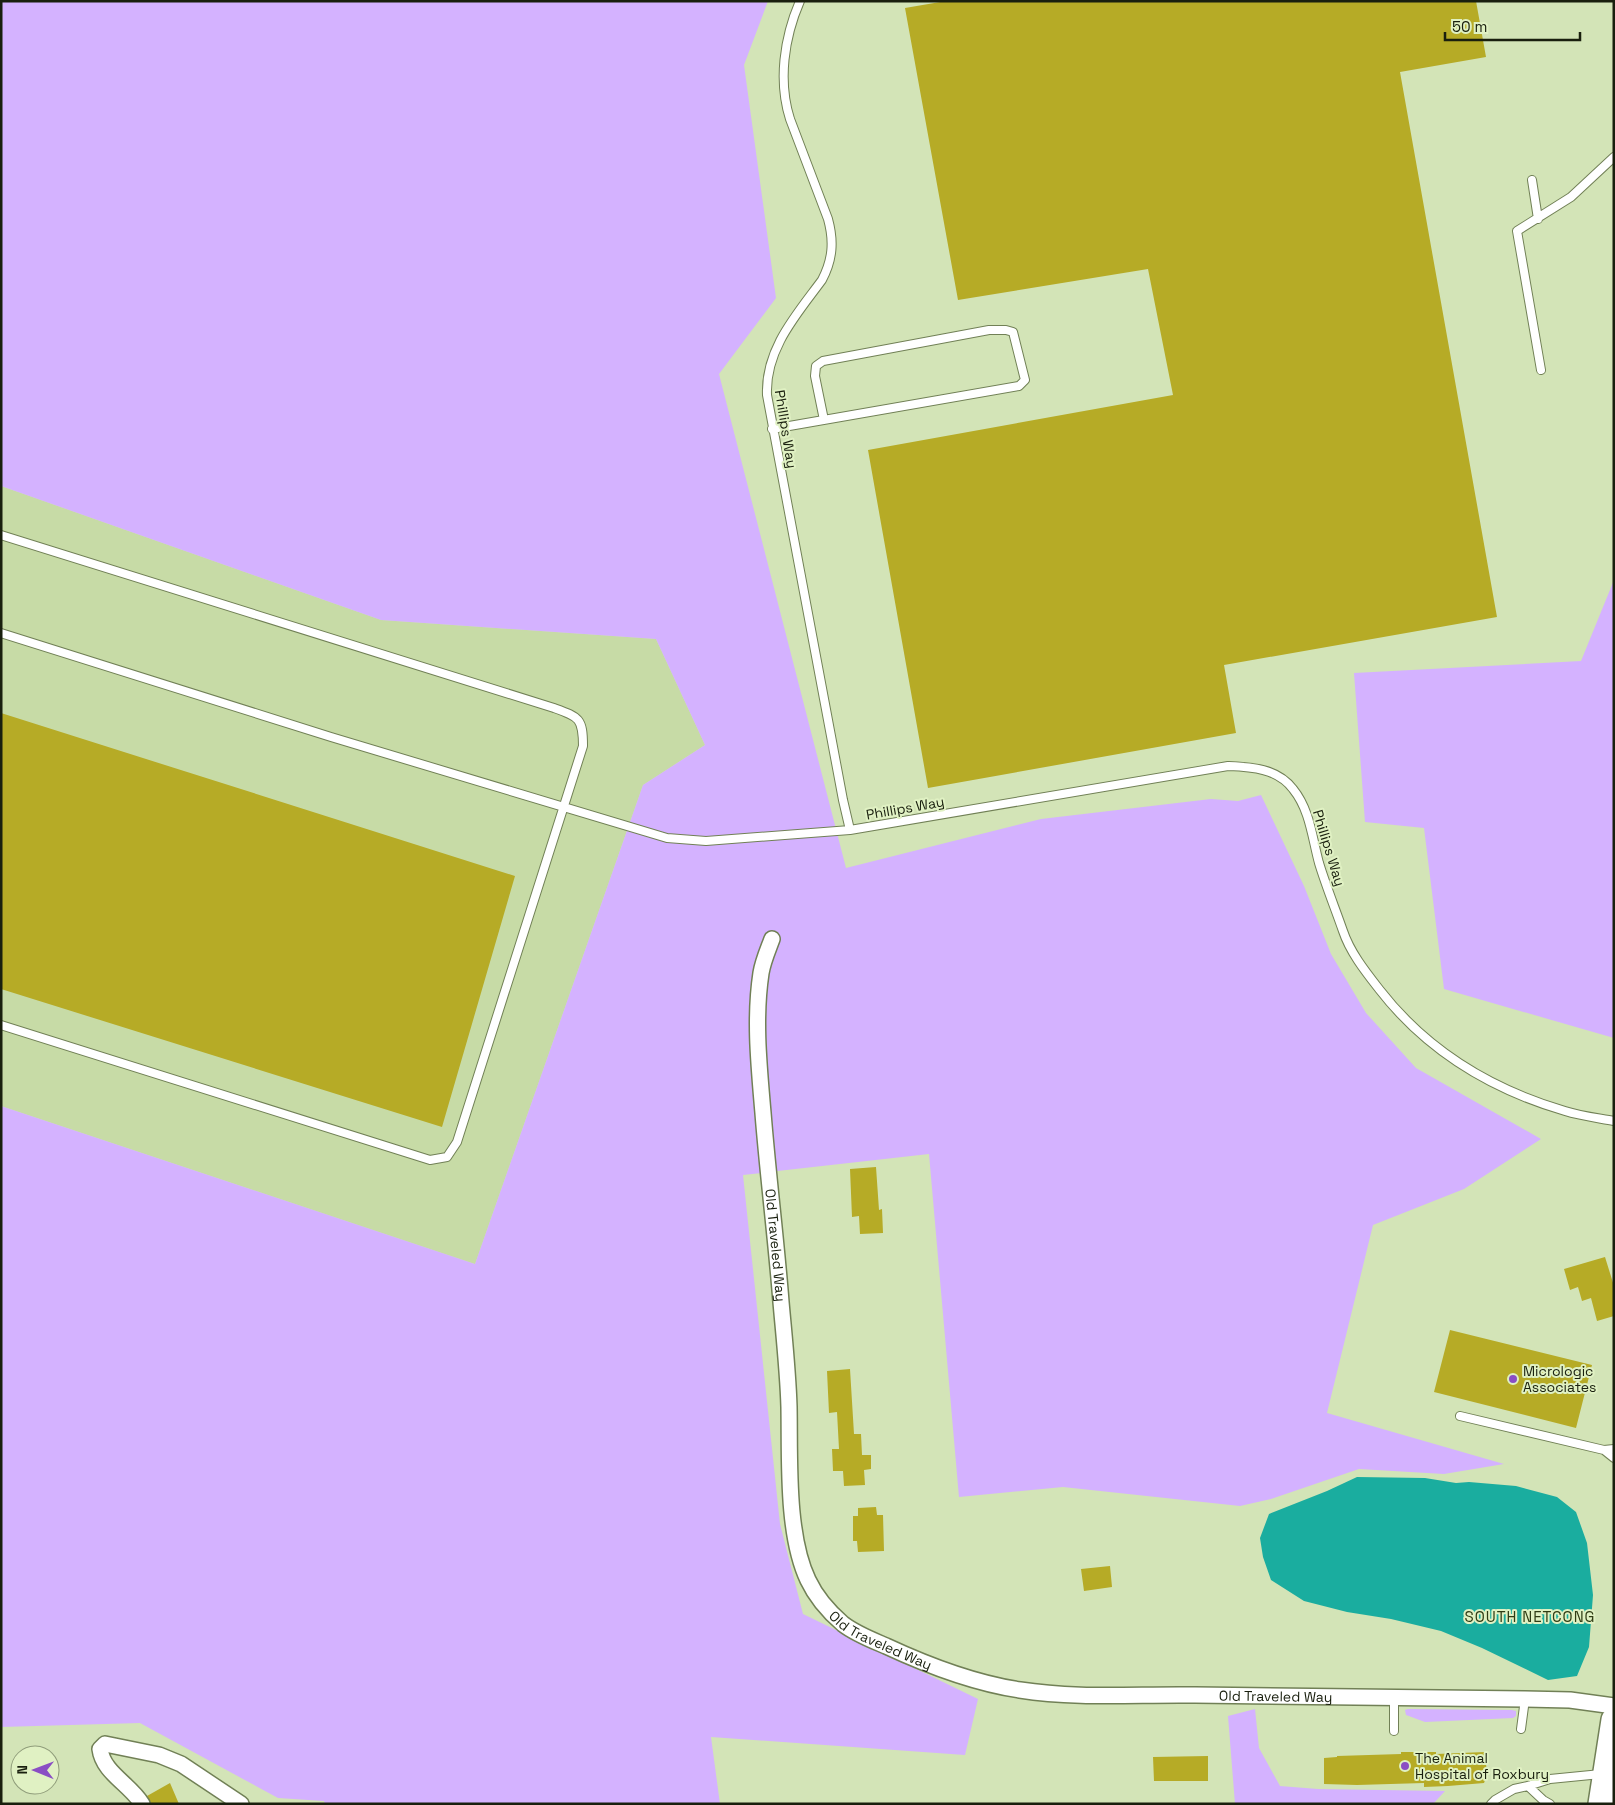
<svg xmlns="http://www.w3.org/2000/svg" width="1615" height="1805" font-family="'Space Grotesk',sans-serif">
<rect width="100%" height="100%" fill="#d3e4b7"/>
<path fill="#c7dba6" d="M 1,486 L 381,620 L 656,639 L 705,745 L 643,785 L 475,1264 L 1,1106 Z"/>
<path fill="#d4b2ff" d="M 1,1 L 768,1 L 744,65 L 776,298 L 719,374 L 846,868 L 1041,819 L 1211,799 L 1238,801 L 1261,795 L 1304,886 L 1331,954 L 1366,1013 L 1416,1068 L 1541,1139 L 1464,1189 L 1373,1225 L 1327,1413 L 1504,1464 L 1444,1474 L 1359,1469 L 1271,1499 L 1240,1506 L 1063,1487 L 959,1497 L 929,1154 L 743,1175 L 780,1524 L 803,1614 L 978,1699 L 965,1755 L 711,1737 L 720,1804 L 325,1804 L 324,1801 L 278,1798 L 140,1723 L 1,1727 L 1,1106 L 475,1264 L 643,785 L 705,745 L 656,639 L 381,620 L 1,486 Z
M 1614,580 L 1614,1038 L 1444,989 L 1424,828 L 1365,822 L 1354,673 L 1581,661 Z
M 1255,1709 L 1259,1748 L 1280,1786 L 1318,1789 L 1445,1791 L 1433,1804 L 1235,1804 L 1228,1716 Z
M 1408,1709 L 1512,1710 L 1516,1711 L 1516,1716 L 1513,1718 L 1425,1722 L 1406,1715 L 1405,1710 Z"/>
<path fill="#1aad9f" d="M 1357,1477 L 1425,1478 L 1456,1483 L 1469,1482 L 1516,1486 L 1557,1497 L 1576,1512 L 1587,1543 L 1593,1595 L 1589,1647 L 1577,1676 L 1548,1680 L 1482,1648 L 1441,1631 L 1391,1619 L 1347,1612 L 1304,1601 L 1271,1580 L 1263,1557 L 1260,1538 L 1269,1514 L 1327,1491 Z"/>
<path fill="#b6ab26" d="M 946,1 L 1476,1 L 1486,57 L 1400,72 L 1497,617 L 1224,665 L 1236,733 L 928,788 L 868,450 L 1173,395 L 1148,269 L 958,300 L 905,8 Z
M 1,713 L 515,876 L 442,1127 L 1,989 Z
M 876,1167 L 879,1210 L 882,1209 L 883,1233 L 860,1234 L 859,1216 L 852,1217 L 850,1169 Z
M 1605,1257 L 1614,1286 L 1614,1316 L 1597,1321 L 1591,1298 L 1582,1301 L 1578,1287 L 1570,1290 L 1564,1269 Z
M 1450,1330 L 1592,1365 L 1576,1428 L 1434,1392 Z
M 850,1369 L 854,1434 L 861,1434 L 862,1455 L 871,1455 L 871,1469 L 864,1470 L 865,1485 L 844,1486 L 843,1471 L 833,1471 L 832,1449 L 839,1449 L 837,1412 L 829,1413 L 827,1371 Z
M 876,1507 L 877,1515 L 883,1515 L 884,1551 L 858,1552 L 857,1541 L 853,1541 L 853,1516 L 858,1516 L 858,1508 Z
M 1110,1566 L 1112,1587 L 1084,1591 L 1081,1569 Z
M 1401,1752 L 1436,1752 L 1436,1754 L 1485,1752 L 1487,1775 L 1484,1783 L 1448,1786 L 1424,1787 L 1424,1783 L 1357,1785 L 1324,1784 L 1324,1758 L 1337,1757 L 1337,1756 L 1401,1754 Z
M 1208,1756 L 1208,1781 L 1154,1781 L 1153,1757 Z
M 170,1783 L 179,1804 L 151,1804 L 147,1796 Z"/>
<g fill="none" stroke-linecap="round" stroke-linejoin="round">
<g stroke="#718056" stroke-width="10">
<path id="service" d="M 800,1 C 784,38 778,81 790,119 L 828,219 C 834,241 833,259 822,280 C 797,314 765,349 767,395 L 843,800 L 850,830 L 1228,766 C 1251,767 1277,768 1293,789 C 1310,810 1312,837 1319,863 C 1326,886 1335,908 1343,931 C 1350,952 1365,971 1379,989 C 1427,1051 1490,1089 1565,1111 C 1581,1116 1598,1118 1614,1121
M 1532,180 L 1538,219
M 1541,370 L 1517,231 L 1571,197 L 1614,157
M 772,429 L 1019,386 L 1025,380 L 1013,332 L 1006,330 L 989,330 L 823,361 L 816,366 L 815,376 L 824,420
M 1,535 L 554,708 C 579,717 583,718 583,746 L 457,1142 L 447,1157 L 430,1160 L 1,1025
M 1,633 L 331,737 L 667,838 L 706,841 L 850,830
M 1460,1416 L 1604,1450
M 1614,1449 L 1604,1450 L 1614,1458
M 1521,1729 L 1525,1699
M 1394,1731 L 1394,1698
M 1528,1786 L 1543,1800 L 1550,1804
M 1491,1804 L 1495,1800 L 1514,1789 L 1528,1786 L 1550,1779 L 1601,1774"/>
</g>
<g stroke="#718056" stroke-width="18">
<g id="minor">
<path id="s1" d="M 772,939 C 768,950 763,961 761,973 C 754,1019 759,1066 763,1113 C 768,1176 776,1238 781,1302 C 784,1336 788,1372 789,1407 C 790,1457 786,1534 808,1580 C 816,1597 829,1612 843,1624 C 856,1634 872,1640 886,1646 C 929,1666 973,1683 1020,1690 C 1077,1699 1137,1694 1195,1695 C 1305,1697 1415,1698 1525,1699 L 1570,1700 L 1614,1706"/>
<path d="M 142,1804 C 130,1784 103,1773 100,1749 L 105,1744 L 159,1755 L 181,1764 L 241,1804"/>
</g>
</g>
<g stroke="#718056" stroke-width="28">
<path id="primary" d="M 1601,1804 L 1614,1720"/>
</g>
<use href="#service" stroke="#fff" stroke-width="8"/>
<use href="#minor" stroke="#fff" stroke-width="15"/>
<use href="#primary" stroke="#fff" stroke-width="25"/>
</g>
<g fill="#8a4ec4" stroke="#e0f1c3" stroke-width="2">
<circle cx="1513" cy="1379" r="5"/>
<circle cx="1405" cy="1766" r="5"/>
</g>
<g text-anchor="middle" stroke-width="4" stroke-linejoin="round" paint-order="stroke">
<g font-size="14" fill="#191f0e" stroke="#e0f1c3">
<text transform="translate(786 429) rotate(81)" y="5">Phillips Way</text>
<text transform="translate(905 808) rotate(-10)" y="5">Phillips Way</text>
<text transform="translate(1329 848) rotate(73)" y="5">Phillips Way</text>
<text dy="5" stroke="none"><textPath href="#s1" startOffset="309">Old Traveled Way</textPath></text>
<text dy="5" stroke="none"><textPath href="#s1" startOffset="744">Old Traveled Way</textPath></text>
<text dy="5" stroke="none"><textPath href="#s1" startOffset="1149">Old Traveled Way</textPath></text>
</g>
<g font-size="14" fill="#191f0e" stroke="#e0f1c3" text-anchor="start">
<text x="1523" y="1376">Micrologic<tspan x="1523" dy="16">Associates</tspan></text>
<text x="1415" y="1763">The Animal<tspan x="1415" dy="16">Hospital of Roxbury</tspan></text>
</g>
<g font-size="15" letter-spacing="1" fill="#2f3c14" stroke="#e0f1c3">
<text x="1530" y="1622">SOUTH NETCONG</text>
</g>
</g>
<rect width="1615" height="1805" fill="none" stroke="#191f0e" stroke-width="5"/>
<g transform="translate(35 1770) rotate(271)"><circle r="24" fill="#e0f1c3" stroke="#909d7b"/>
<path d="M0-4L9 19L0 12L-9 19Z" fill="#8a4ec4"/>
<text y="-8" font-size="14" font-weight="bold" text-anchor="middle" fill="#191f0e">N</text>
</g>
<path d="M1445 32v8h135v-8" fill="none" stroke="#191f0e" stroke-width="2.5"/>
<text x="1452" y="32" font-size="15" fill="#191f0e" stroke="#e0f1c3" stroke-width="4" paint-order="stroke">50 m</text>
</svg>
